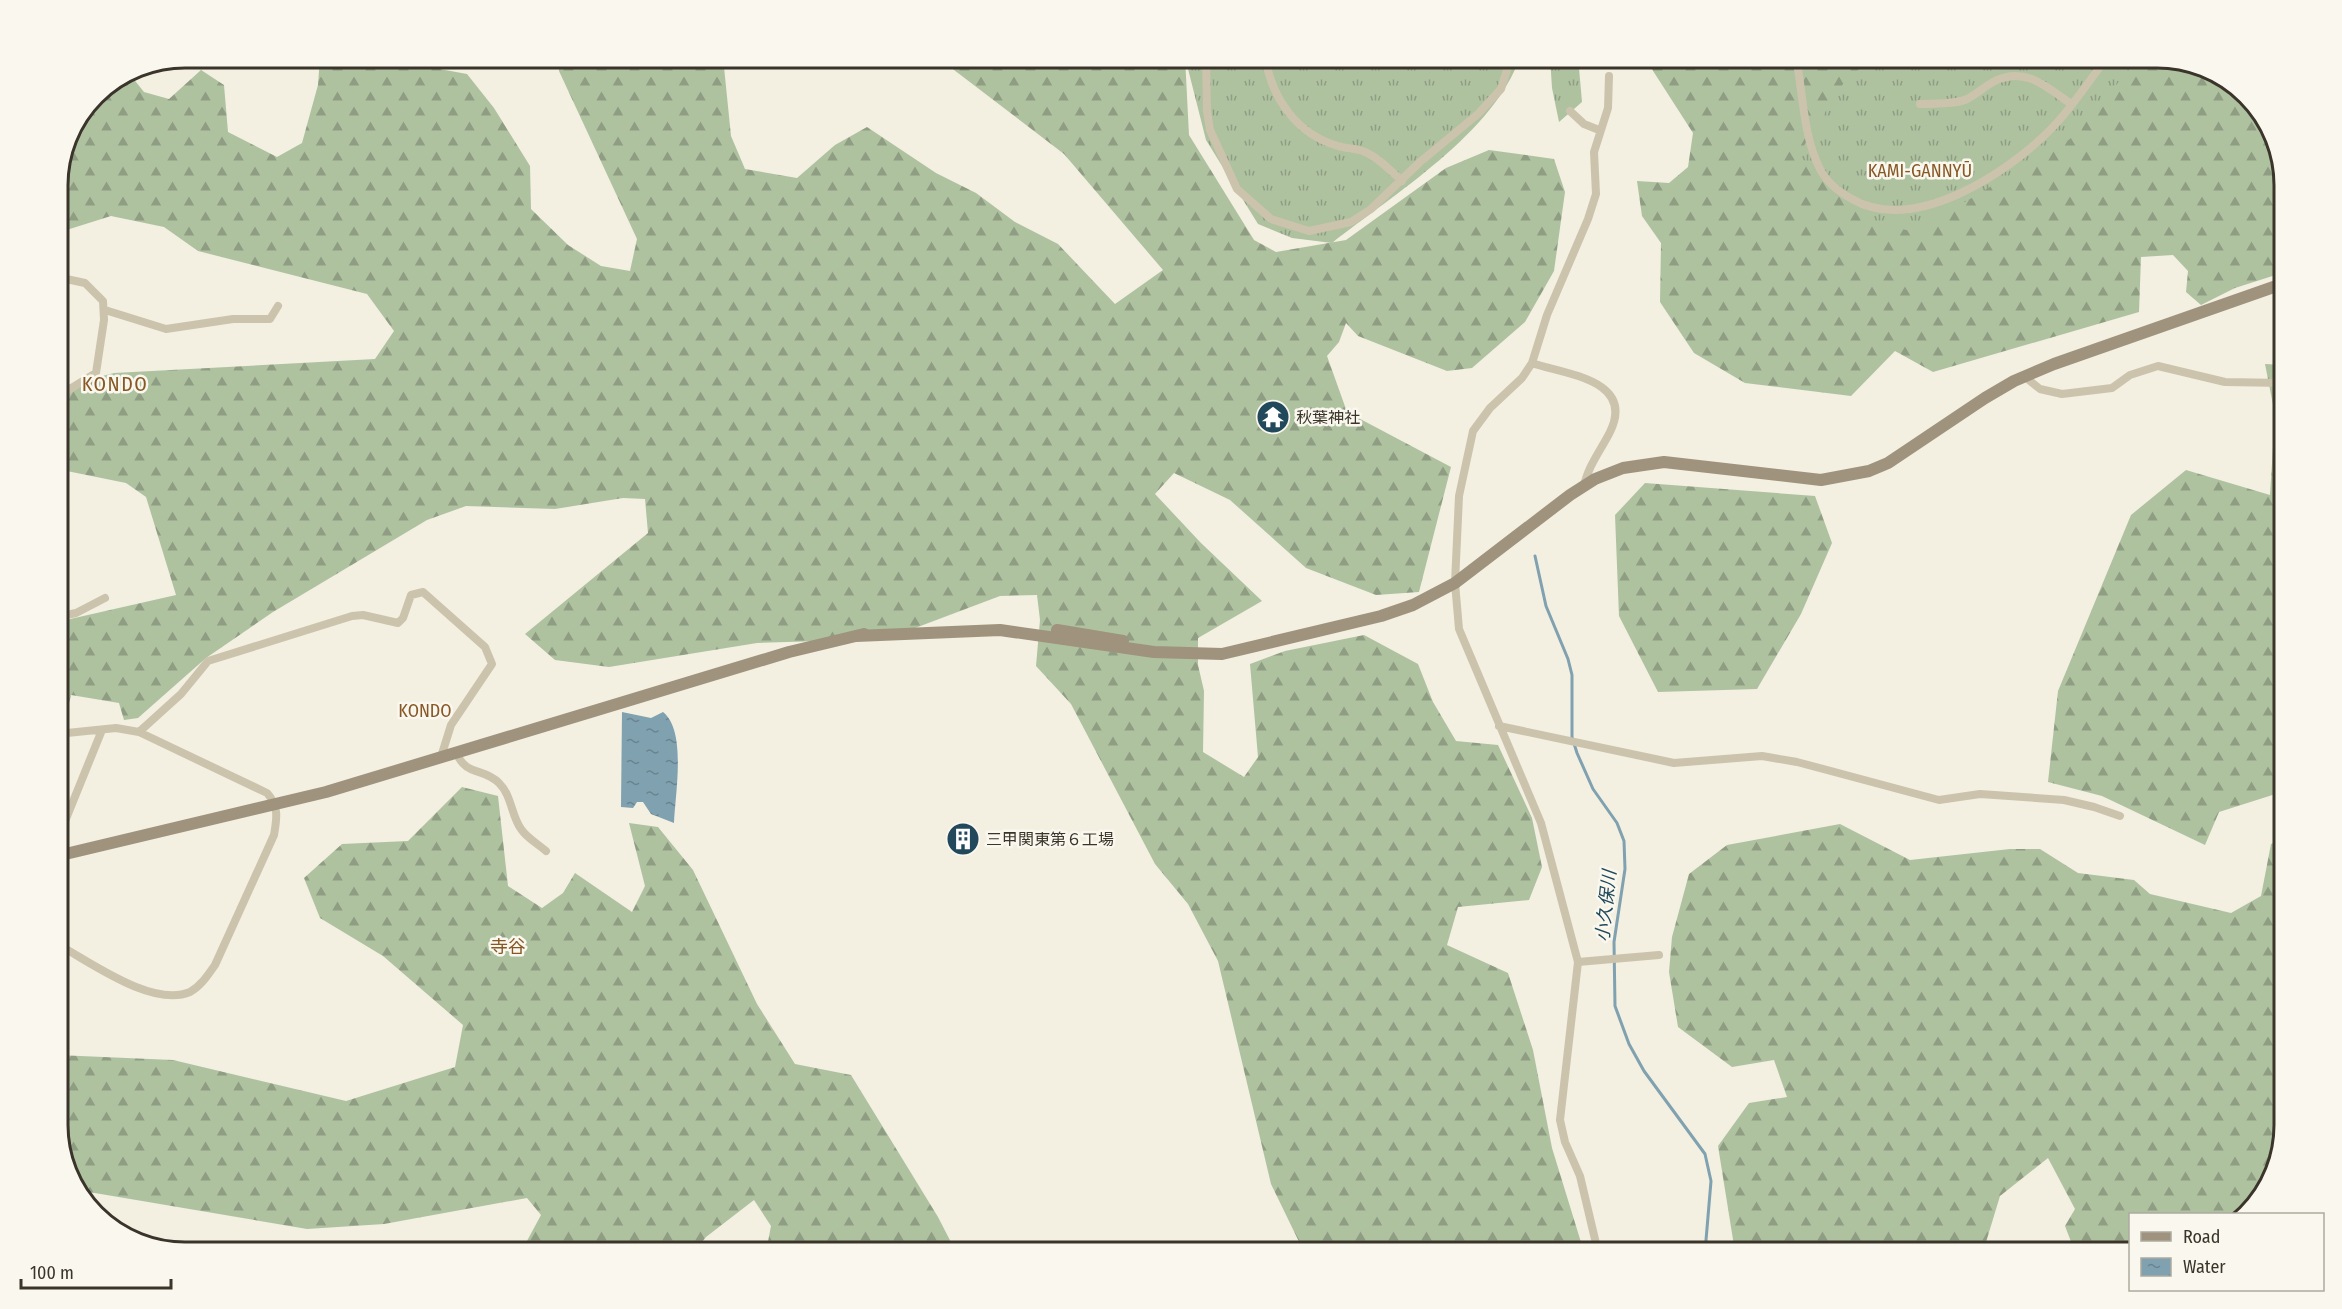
<svg xmlns="http://www.w3.org/2000/svg" width="2342" height="1309" font-family="'Fira Sans Condensed','Noto Sans JP',sans-serif">
<defs>
<pattern id="grass-tufts" width="24" height="20" patternUnits="userSpaceOnUse" patternTransform="scale(1.5)"><rect width="24" height="20" fill="#aec2a0"/><path d="M3 7l-1-3M5 7V3M7 7l1-3M15 17l-1-3M17 17v-4M19 17l1-3" fill="none" stroke="#8f9e83"/></pattern>
<pattern id="forest-firs" width="22" height="20" patternUnits="userSpaceOnUse" patternTransform="scale(1.5)"><rect width="22" height="20" fill="#aec2a0"/><path d="M5 1l3.5 6h-7zM16 11l3.5 6h-7z" fill="#8f9e83"/></pattern>
<pattern id="water-ripples" width="26" height="14" patternUnits="userSpaceOnUse" patternTransform="scale(1.5)"><rect width="26" height="14" fill="#80a1b0"/><path d="M2 4q2-2 4 0t4 0M15 11q2-2 4 0t4 0" fill="none" stroke="#6a848f"/></pattern>
</defs>
<rect width="100%" height="100%" fill="#f3efe1"/>
<path fill="url(#grass-tufts)" d="M 1185,57 L 1520,57 C 1494,133 1394,194 1332,243 L 1292,238 L 1258,224 L 1206,140 Z
M 1550,57 L 1578,57 L 1582,102 L 1559,122 L 1552,88 Z
M 1702,57 L 2157,57 L 2060,284 L 1711,187 Z"/>
<path fill="url(#forest-firs)" d="M 320,57 L 374,57 L 467,74 L 494,108 L 530,166 L 531,209 L 568,245 L 601,266 L 630,271 L 637,239 L 559,71 L 559,57 L 678,57 L 724,67 L 731,136 L 745,169 L 797,178 L 835,145 L 867,127 L 936,173 L 976,193 L 1015,222 L 1058,244 L 1115,304 L 1163,270 L 1064,154 L 937,57 L 1185,57 L 1189,135 L 1254,240 L 1276,252 L 1346,240 L 1446,168 L 1489,150 L 1554,159 L 1565,192 L 1554,271 L 1525,322 L 1472,368 L 1447,371 L 1358,336 L 1346,323 L 1339,342 L 1327,356 L 1347,412 L 1451,467 L 1419,592 L 1376,595 L 1306,568 L 1230,500 L 1174,473 L 1155,494 L 1201,543 L 1262,601 L 1198,638 L 1198,665 L 1204,691 L 1203,752 L 1244,777 L 1258,757 L 1250,664 L 1285,651 L 1364,635 L 1418,664 L 1433,702 L 1456,741 L 1498,745 L 1532,818 L 1542,867 L 1529,900 L 1458,907 L 1447,945 L 1508,973 L 1533,1050 L 1552,1148 L 1584,1252 L 1304,1252 L 1271,1184 L 1218,961 L 1188,904 L 1155,864 L 1071,704 L 1036,666 L 1040,620 L 1037,595 L 1000,596 L 886,639 L 757,643 L 609,667 L 555,660 L 525,634 L 648,533 L 645,499 L 623,498 L 555,509 L 466,506 L 427,520 L 273,612 L 206,658 L 138,718 L 124,720 L 119,703 L 71,695 L 67,712 L 57,727 L 57,622 L 176,595 L 146,497 L 126,483 L 57,469 L 57,397 L 68,385 L 114,373 L 375,359 L 394,331 L 367,294 L 198,251 L 164,227 L 111,216 L 57,233 L 57,177 L 67,136 L 95,94 L 128,72 L 144,92 L 169,99 L 201,70 L 224,85 L 228,132 L 277,157 L 302,143 L 318,85 Z
M 1647,57 L 1872,57 L 1843,84 L 1798,155 L 1876,223 L 1915,232 L 2070,139 L 2140,57 L 2157,57 L 2221,74 L 2264,114 L 2285,177 L 2285,272 L 2235,288 L 2201,305 L 2186,292 L 2188,271 L 2173,255 L 2141,257 L 2139,312 L 1933,372 L 1895,351 L 1851,396 L 1745,383 L 1694,353 L 1660,302 L 1661,243 L 1642,216 L 1637,181 L 1669,183 L 1688,167 L 1693,133 L 1646,60 Z
M 2265,364 L 2285,365 L 2285,791 L 2219,812 L 2205,845 L 2102,796 L 2048,782 L 2058,691 L 2131,515 L 2186,470 L 2270,495 L 2275,415 Z
M 1645,483 L 1815,496 L 1832,543 L 1801,614 L 1757,689 L 1658,692 L 1619,616 L 1615,515 Z
M 462,787 L 498,796 L 508,886 L 542,908 L 563,893 L 575,873 L 632,912 L 645,886 L 629,823 L 658,827 L 693,870 L 757,1004 L 795,1064 L 851,1075 L 938,1217 L 956,1252 L 766,1252 L 771,1226 L 754,1200 L 706,1237 L 694,1252 L 521,1252 L 541,1215 L 527,1198 L 384,1224 L 307,1229 L 77,1190 L 57,1132 L 57,1055 L 173,1060 L 346,1101 L 455,1067 L 463,1025 L 383,956 L 320,918 L 304,878 L 342,844 L 408,841 Z
M 1840,824 L 1910,860 L 2010,849 L 2040,849 L 2078,873 L 2134,880 L 2150,894 L 2231,913 L 2261,896 L 2271,844 L 2285,837 L 2285,1124 L 2268,1188 L 2241,1214 L 2130,1214 L 2130,1252 L 2075,1252 L 2065,1226 L 2075,1209 L 2048,1158 L 2000,1196 L 1983,1252 L 1735,1252 L 1718,1146 L 1749,1103 L 1787,1097 L 1774,1060 L 1732,1067 L 1678,1027 L 1669,972 L 1672,937 L 1689,874 L 1727,845 Z"/>
<path fill="url(#water-ripples)" d="M 622,712 L 651,718 L 663,712 C 687,731 675,794 674,823 L 651,814 L 643,802 L 637,802 L 633,808 L 621,807 Z"/>
<g fill="none" stroke-linecap="round" stroke-linejoin="round">
<path stroke="#80a1b0" stroke-width="3" d="M 1535,556 L 1546,606 L 1568,659 L 1572,675 L 1572,737 L 1577,753 L 1593,789 L 1617,823 L 1624,841 L 1625,869 L 1614,942 L 1615,1006 L 1629,1044 L 1644,1071 L 1705,1154 L 1711,1181 L 1705,1252"/>
<path stroke="#ccc3ac" stroke-width="8" d="M 1206,57 L 1207,111 L 1210,130 L 1237,189 L 1271,219 L 1309,231 L 1351,222 L 1371,209 L 1420,162 L 1478,114 L 1501,89 L 1511,57
M 1265,57 C 1272,98 1296,134 1338,146 C 1347,149 1357,148 1365,152 C 1379,158 1391,171 1402,181
M 1796,57 C 1803,93 1803,136 1820,169 C 1827,183 1839,192 1852,199 C 1914,235 2008,173 2051,129 C 2072,108 2089,81 2107,57
M 1920,104 C 1934,103 1954,105 1967,99 C 1977,94 1985,86 1995,81 C 2025,66 2047,87 2071,104
M 1570,111 L 1584,124 L 1599,130
M 57,277 L 85,283 L 103,301 L 104,320 L 96,373 L 57,397
M 105,310 L 166,329 L 233,319 L 270,319 L 278,306
M 1532,363 C 1563,374 1636,379 1610,432 C 1601,450 1588,466 1584,486
M 2025,377 L 2040,389 L 2062,394 L 2112,388 L 2130,375 L 2158,366 L 2225,382 L 2285,383
M 57,617 L 76,613 L 105,598
M 1499,726 L 1674,763 L 1762,756 L 1797,762 L 1939,800 L 1980,794 L 2064,800 L 2094,807 L 2120,816
M 139,732 L 181,694 L 208,661 L 352,616 L 363,615 L 398,623 L 403,618 L 411,595 L 423,592 L 485,647 L 492,664 L 451,725 L 441,757
M 57,734 L 116,728 L 139,732 L 267,793 C 279,806 277,818 274,835 L 215,965 C 208,975 201,986 190,992 C 152,1008 89,961 57,944
M 456,752 C 466,777 483,767 499,783 C 512,796 511,815 521,829 C 527,838 538,844 546,851
M 57,841 L 102,730
M 1578,962 L 1659,955
M 163,1246 C 200,1243 235,1247 271,1252
M 1598,1252 L 1580,1176 L 1565,1142 L 1560,1120 L 1578,962 L 1541,823 L 1459,629 L 1455,583 L 1459,496 L 1473,431 L 1490,408 L 1522,378 L 1532,363 L 1547,315 L 1588,219 L 1596,194 L 1594,152 L 1608,108 L 1609,76"/>
<path stroke="#9f937d" stroke-width="12" d="M 1057,630 L 1123,641
M 856,636 L 1000,630 L 1154,652 L 1222,654 L 1381,616 L 1413,605 L 1455,583 L 1570,495 L 1595,479 L 1623,468 L 1664,462 L 1821,480 L 1869,471 L 1888,463 L 1985,398 L 2014,381 L 2054,364 L 2285,283
M 57,856 L 326,792 L 789,652 L 864,634"/>
</g>
<defs>
<g id="temple-disc" transform="scale(1.725)"><circle r="9.5" fill="#21485b" stroke="#faf8ee"/><path d="M0-6L5-2H3V0L6.5 2.5H4V6H1.5V3h-3V6H-4V2.5H-6.5L-3 0V-2H-5Z" fill="#fff"/></g>
<g id="building-disc" transform="scale(1.725)"><circle r="9.5" fill="#21485b" stroke="#faf8ee"/><path d="M-4-6H4V6H1V3H-1V6H-4ZM-2.5-4.3h1.7v1.8h-1.7ZM.8-4.3h1.7v1.8H.8ZM-2.5-1h1.7V.8h-1.7ZM.8-1h1.7V.8H.8Z" fill="#fff"/></g>
</defs>
<g fill-rule="evenodd">
<use href="#temple-disc" x="1273" y="417"/>
<use href="#building-disc" x="963" y="839"/>
</g>
<g text-anchor="middle" stroke-width="5" stroke-linejoin="round" paint-order="stroke">
<g font-size="16" fill="#3a342b" stroke="#faf8ee" text-anchor="start">
<text x="1296" y="423">秋葉神社</text>
<text x="986" y="845">三甲関東第６工場</text>
</g>
<g font-size="18" fill="#885725" stroke="#faf8ee">
<text x="1920" y="177">KAMI-GANNYŪ</text>
<text x="425" y="717">KONDO</text>
<text x="508" y="953">寺谷</text>
</g>
<g font-size="18" font-style="italic" fill="#21485b" stroke="#faf8ee">
<text transform="translate(1606 906) rotate(-84)" y="6">小久保川</text>
</g>
<g font-size="20" letter-spacing="1.5" fill="#885725" stroke="#faf8ee">
<text x="115" y="391">KONDO</text>
</g>
</g>
<path d="M0 0H2342V1309H0ZM185 68H2157A117 117 0 0 1 2274 185V1125A117 117 0 0 1 2157 1242H185A117 117 0 0 1 68 1125V185A117 117 0 0 1 185 68Z" fill="#faf8ee" fill-rule="evenodd"/>
<path fill="none" stroke="#3a342b" stroke-width="3" d="M185 68H2157A117 117 0 0 1 2274 185V1125A117 117 0 0 1 2157 1242H185A117 117 0 0 1 68 1125V185A117 117 0 0 1 185 68Z"/>
<rect x="2129" y="1213" width="195" height="78" fill="#faf8ee" stroke="#adaaa0" stroke-width="1.5"/>
<rect x="2141" y="1232" width="30" height="9" fill="#9f937d" stroke="#adaaa0" stroke-width="1.5"/>
<text x="2183" y="1243" font-size="18" fill="#3a342b">Road</text>
<rect x="2141" y="1258" width="30" height="18" fill="url(#water-ripples)" stroke="#adaaa0" stroke-width="1.5"/>
<text x="2183" y="1273" font-size="18" fill="#3a342b">Water</text>
<path d="M21 1279v9h150v-9" fill="none" stroke="#3a342b" stroke-width="3"/>
<text x="30" y="1279" font-size="18" fill="#3a342b" stroke="#faf8ee" stroke-width="4.5" paint-order="stroke">100 m</text>
</svg>
